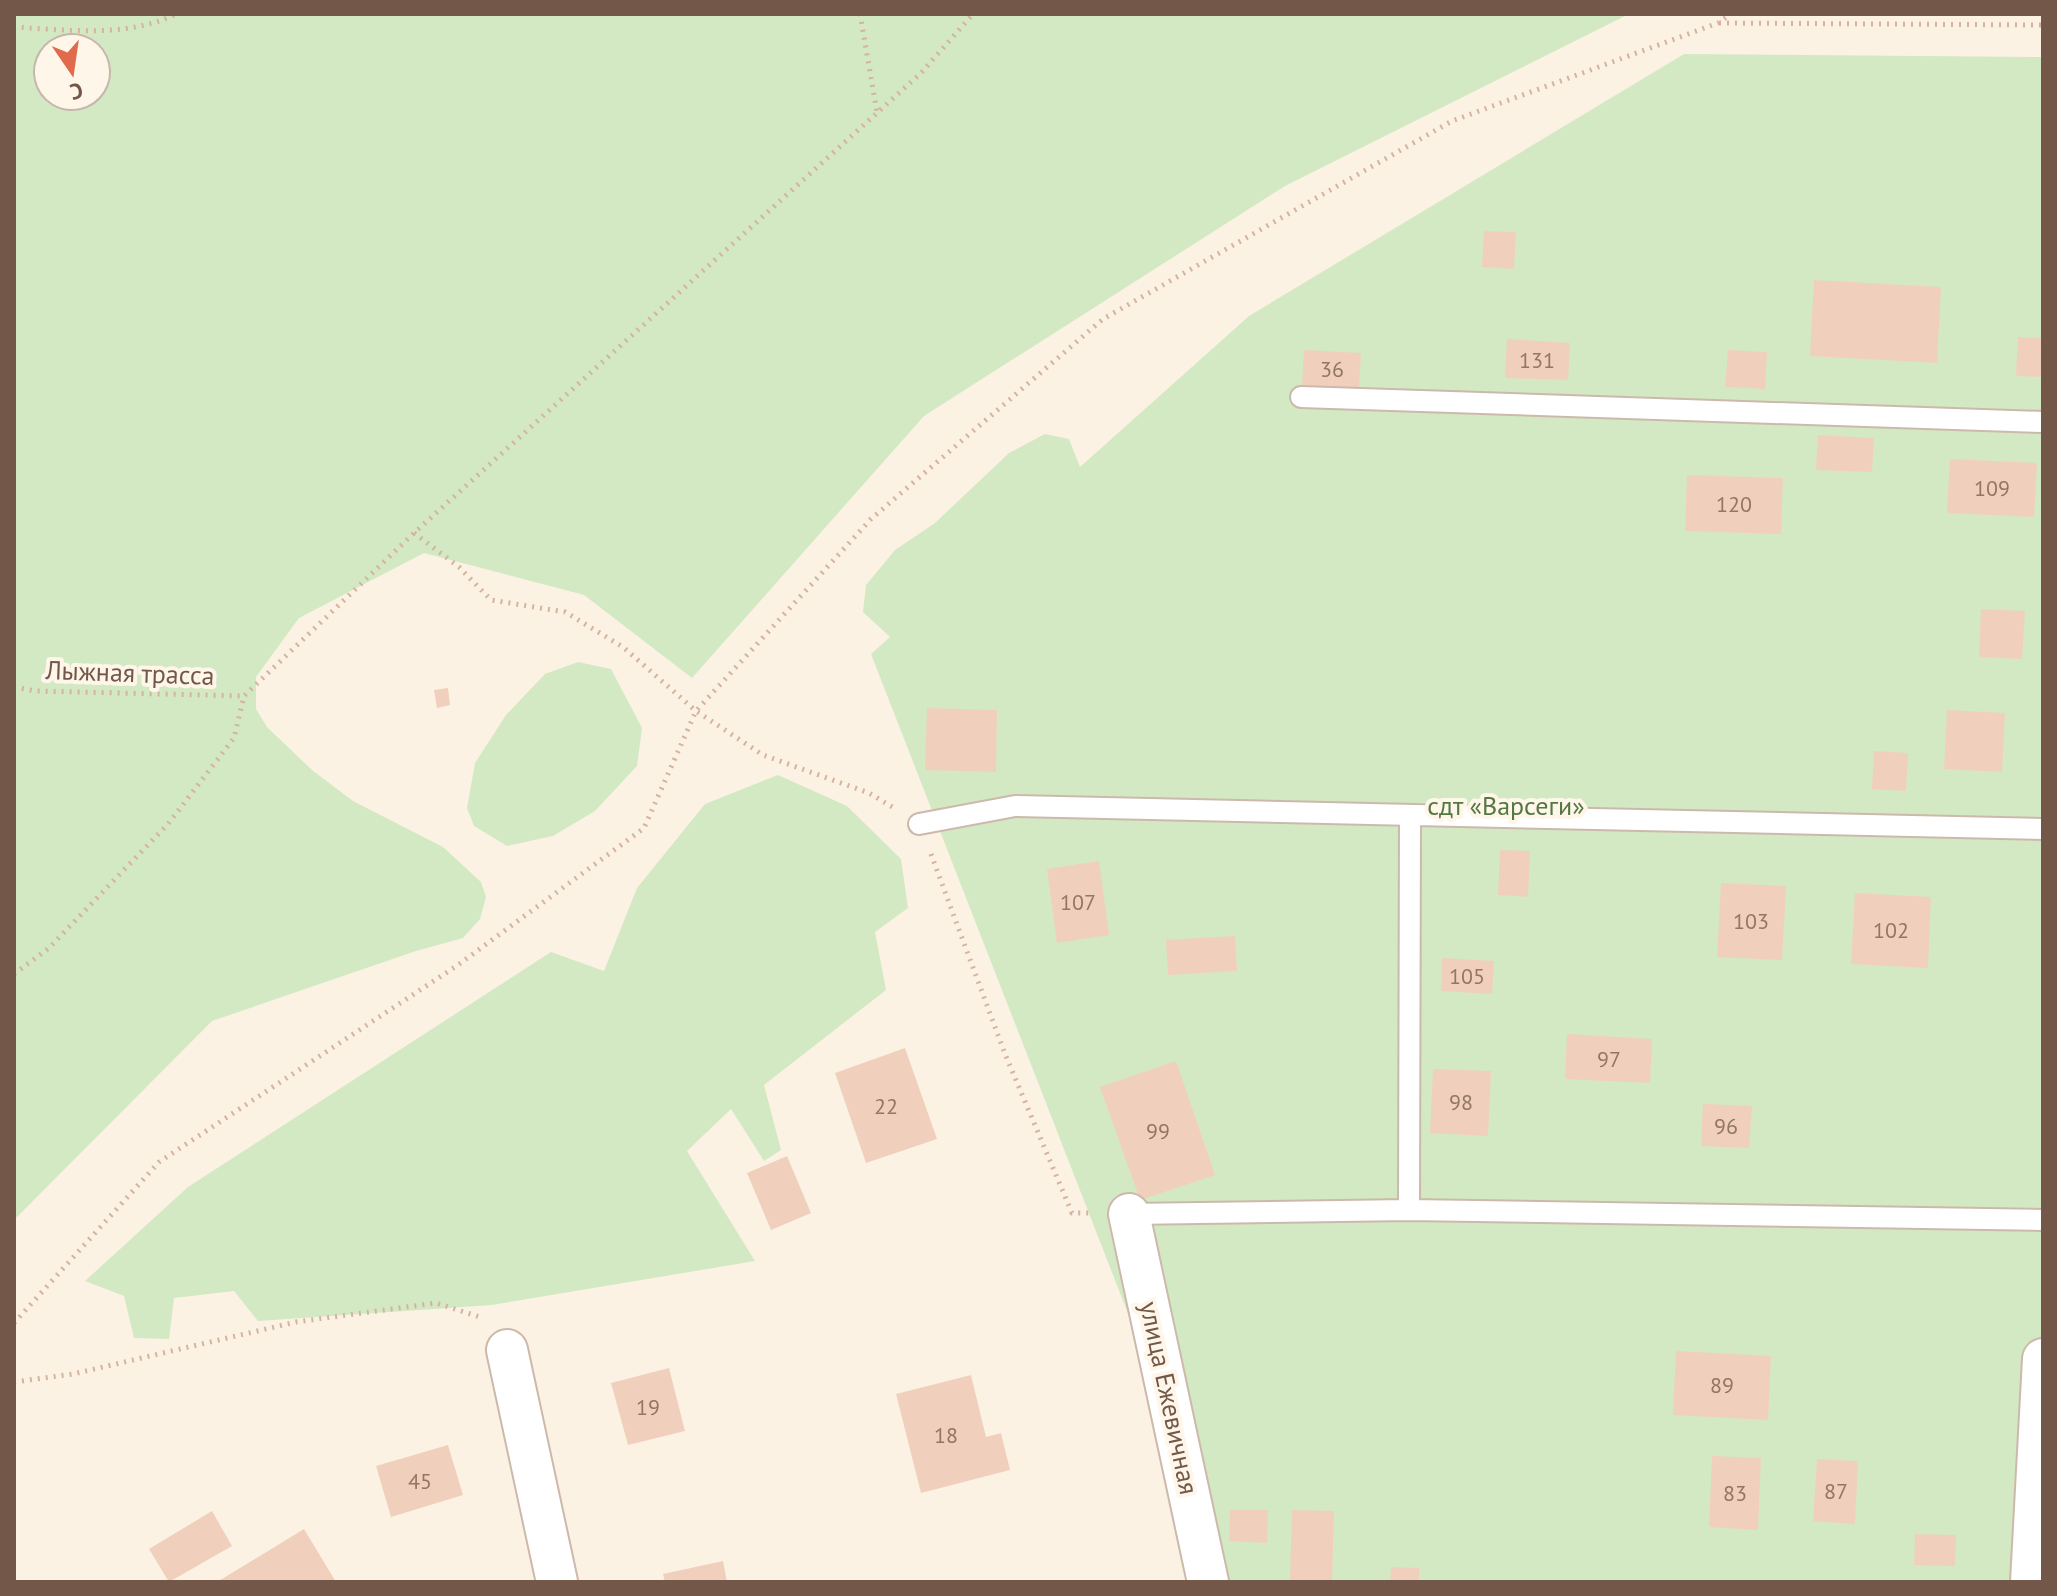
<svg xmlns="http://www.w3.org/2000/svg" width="2057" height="1596" font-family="'PT Sans',sans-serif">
<rect width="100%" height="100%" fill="#fcf2e4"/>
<path fill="#d3e9c3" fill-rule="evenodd" d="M 14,14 L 1629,14 L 1285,186 L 924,416 L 692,678 L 584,595 L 424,553 L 299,618 L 256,677 L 256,709 L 267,727 L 312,770 L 353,801 L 443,847 L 481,882 L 486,897 L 480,919 L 463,938 L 416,951 L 212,1021 L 14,1220 ZM 48,48 L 96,48 L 96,96 L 48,96 Z
M 1684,54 L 2043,57 L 2043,1582 L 1192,1582 L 1143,1352 L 871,654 L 890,637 L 863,612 L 866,585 L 895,550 L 935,523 L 1009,453 L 1045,434 L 1069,439 L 1080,467 L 1249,316 Z
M 578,662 L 611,669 L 642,728 L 637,766 L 595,811 L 553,836 L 507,846 L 474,826 L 467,808 L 475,763 L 506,715 L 545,674 Z
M 778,775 L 847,806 L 901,859 L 908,908 L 875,932 L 886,990 L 764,1085 L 781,1150 L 764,1161 L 731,1109 L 687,1151 L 755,1261 L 492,1305 L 258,1321 L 234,1291 L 174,1298 L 169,1339 L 134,1338 L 124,1296 L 85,1281 L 188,1187 L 551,952 L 604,971 L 637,888 L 705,804 Z"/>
<path fill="#f0d0bc" d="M 1484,231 L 1516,232 L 1514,269 L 1482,267 Z
M 1814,280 L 1941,287 L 1937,363 L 1810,356 Z
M 2018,337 L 2043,338 L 2043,377 L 2016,376 Z
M 1507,339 L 1570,343 L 1568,380 L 1505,378 Z
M 1304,350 L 1361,353 L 1359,388 L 1302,385 Z
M 1728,350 L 1767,352 L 1765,389 L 1725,387 Z
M 1818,435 L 1874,438 L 1872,472 L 1816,470 Z
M 1950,459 L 2037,463 L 2034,517 L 1947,513 Z
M 1687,475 L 1783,478 L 1781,534 L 1685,531 Z
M 1981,609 L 2025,611 L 2022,659 L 1979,657 Z
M 448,688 L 450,705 L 437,708 L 434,690 Z
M 927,708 L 997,710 L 996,772 L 925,770 Z
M 1947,710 L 2005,713 L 2002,772 L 1944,769 Z
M 1874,751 L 1908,753 L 1906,791 L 1872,789 Z
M 1500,850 L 1530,851 L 1528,897 L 1498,895 Z
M 1099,861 L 1109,935 L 1057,943 L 1047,869 Z
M 1721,883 L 1786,886 L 1782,960 L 1717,957 Z
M 1855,893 L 1931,897 L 1928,968 L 1851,964 Z
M 1235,936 L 1237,971 L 1168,975 L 1166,940 Z
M 1442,958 L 1494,961 L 1492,994 L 1441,991 Z
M 1567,1034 L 1652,1039 L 1650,1083 L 1565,1079 Z
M 905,1048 L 937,1139 L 866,1163 L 835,1073 Z
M 1176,1061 L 1215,1175 L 1140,1200 L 1100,1087 Z
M 1433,1069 L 1491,1071 L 1488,1136 L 1430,1133 Z
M 1703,1104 L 1752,1106 L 1749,1148 L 1701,1146 Z
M 787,1156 L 811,1213 L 771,1230 L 747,1173 Z
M 1676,1351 L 1771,1356 L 1768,1420 L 1673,1415 Z
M 669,1368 L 685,1431 L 628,1445 L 611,1383 Z
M 971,1375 L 986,1437 L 1001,1433 L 1010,1470 L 921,1493 L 896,1394 Z
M 448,1445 L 463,1495 L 391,1517 L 376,1466 Z
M 1712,1456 L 1761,1458 L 1758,1530 L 1709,1527 Z
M 1817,1459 L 1858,1461 L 1855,1524 L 1813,1521 Z
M 1230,1510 L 1268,1510 L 1267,1543 L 1229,1541 Z
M 1292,1510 L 1334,1511 L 1332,1581 L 1290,1580 Z
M 212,1511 L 232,1546 L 169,1582 L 149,1549 Z
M 304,1529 L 336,1582 L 217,1582 Z
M 1915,1534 L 1956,1535 L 1955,1566 L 1914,1565 Z
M 723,1561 L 727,1582 L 665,1582 L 663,1574 Z
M 1391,1567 L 1419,1568 L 1419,1582 L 1390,1582 Z"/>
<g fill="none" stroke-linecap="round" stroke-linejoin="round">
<g stroke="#cdb9ab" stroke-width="24">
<path id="lane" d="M 1301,397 L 2043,422
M 919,824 L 1015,806 L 2043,829
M 1409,1210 L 1410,815
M 1129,1214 L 1409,1210 L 2043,1220"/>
</g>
<g stroke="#cdb9ab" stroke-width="44">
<path id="street" d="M 1129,1214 L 1208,1582
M 507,1350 L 557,1582
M 2031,1582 L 2043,1359"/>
</g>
<path stroke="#d5b3a0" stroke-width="5" stroke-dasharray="2 6" stroke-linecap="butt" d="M 860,14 L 877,112
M 1719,23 L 2043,25
M 14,27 C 66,30 128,38 176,14
M 414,533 L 459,567 L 491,600 L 565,612 L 623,647 L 696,711 L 763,755 L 869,793 L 894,808
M 14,687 L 36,691 L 244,696
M 931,854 L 1005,1054 L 1072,1213 L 1092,1213
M 14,974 L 49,948 L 168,824 L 234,738 L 244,696 L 414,533 L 921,73 L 973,14
M 14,1323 L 159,1162 L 458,965 L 644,828 L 696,711 L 871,519 L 1103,319 L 1452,121 L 1718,23 L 1731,14
M 14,1382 L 73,1374 L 296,1322 L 436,1303 L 483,1318"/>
<use href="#lane" stroke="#fff" stroke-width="20"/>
<use href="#street" stroke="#fff" stroke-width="40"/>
</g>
<g text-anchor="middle" stroke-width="8" stroke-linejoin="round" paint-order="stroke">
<g font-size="22" fill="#927666">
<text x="1537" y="368">131</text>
<text x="1332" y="377">36</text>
<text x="1992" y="496">109</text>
<text x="1734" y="512">120</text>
<text x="1078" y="910">107</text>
<text x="1751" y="929">103</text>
<text x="1891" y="938">102</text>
<text x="1467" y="984">105</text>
<text x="1609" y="1067">97</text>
<text x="1461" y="1110">98</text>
<text x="886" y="1114">22</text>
<text x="1726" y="1134">96</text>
<text x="1158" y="1139">99</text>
<text x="1722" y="1393">89</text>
<text x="648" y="1415">19</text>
<text x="946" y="1443">18</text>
<text x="420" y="1489">45</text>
<text x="1836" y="1499">87</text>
<text x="1735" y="1501">83</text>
</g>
<g font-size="26" fill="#73584a" stroke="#fff6ea">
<text transform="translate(130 673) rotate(2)" y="9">Лыжная трасса</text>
<text transform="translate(1169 1398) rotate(78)" y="9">улица Ежевичная</text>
</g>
<g font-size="26" fill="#547842" stroke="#fff6ea">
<text x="1506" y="815">сдт «Варсеги»</text>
</g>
</g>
<rect width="2057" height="1596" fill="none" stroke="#73584a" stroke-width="32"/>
<g transform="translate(72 72) rotate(167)"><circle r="38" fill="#fff6ea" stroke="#c7b7aa" stroke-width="2"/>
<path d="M0-6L14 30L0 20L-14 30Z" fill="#e26a4c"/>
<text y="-12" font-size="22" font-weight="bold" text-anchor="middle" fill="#73584a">С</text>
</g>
</svg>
